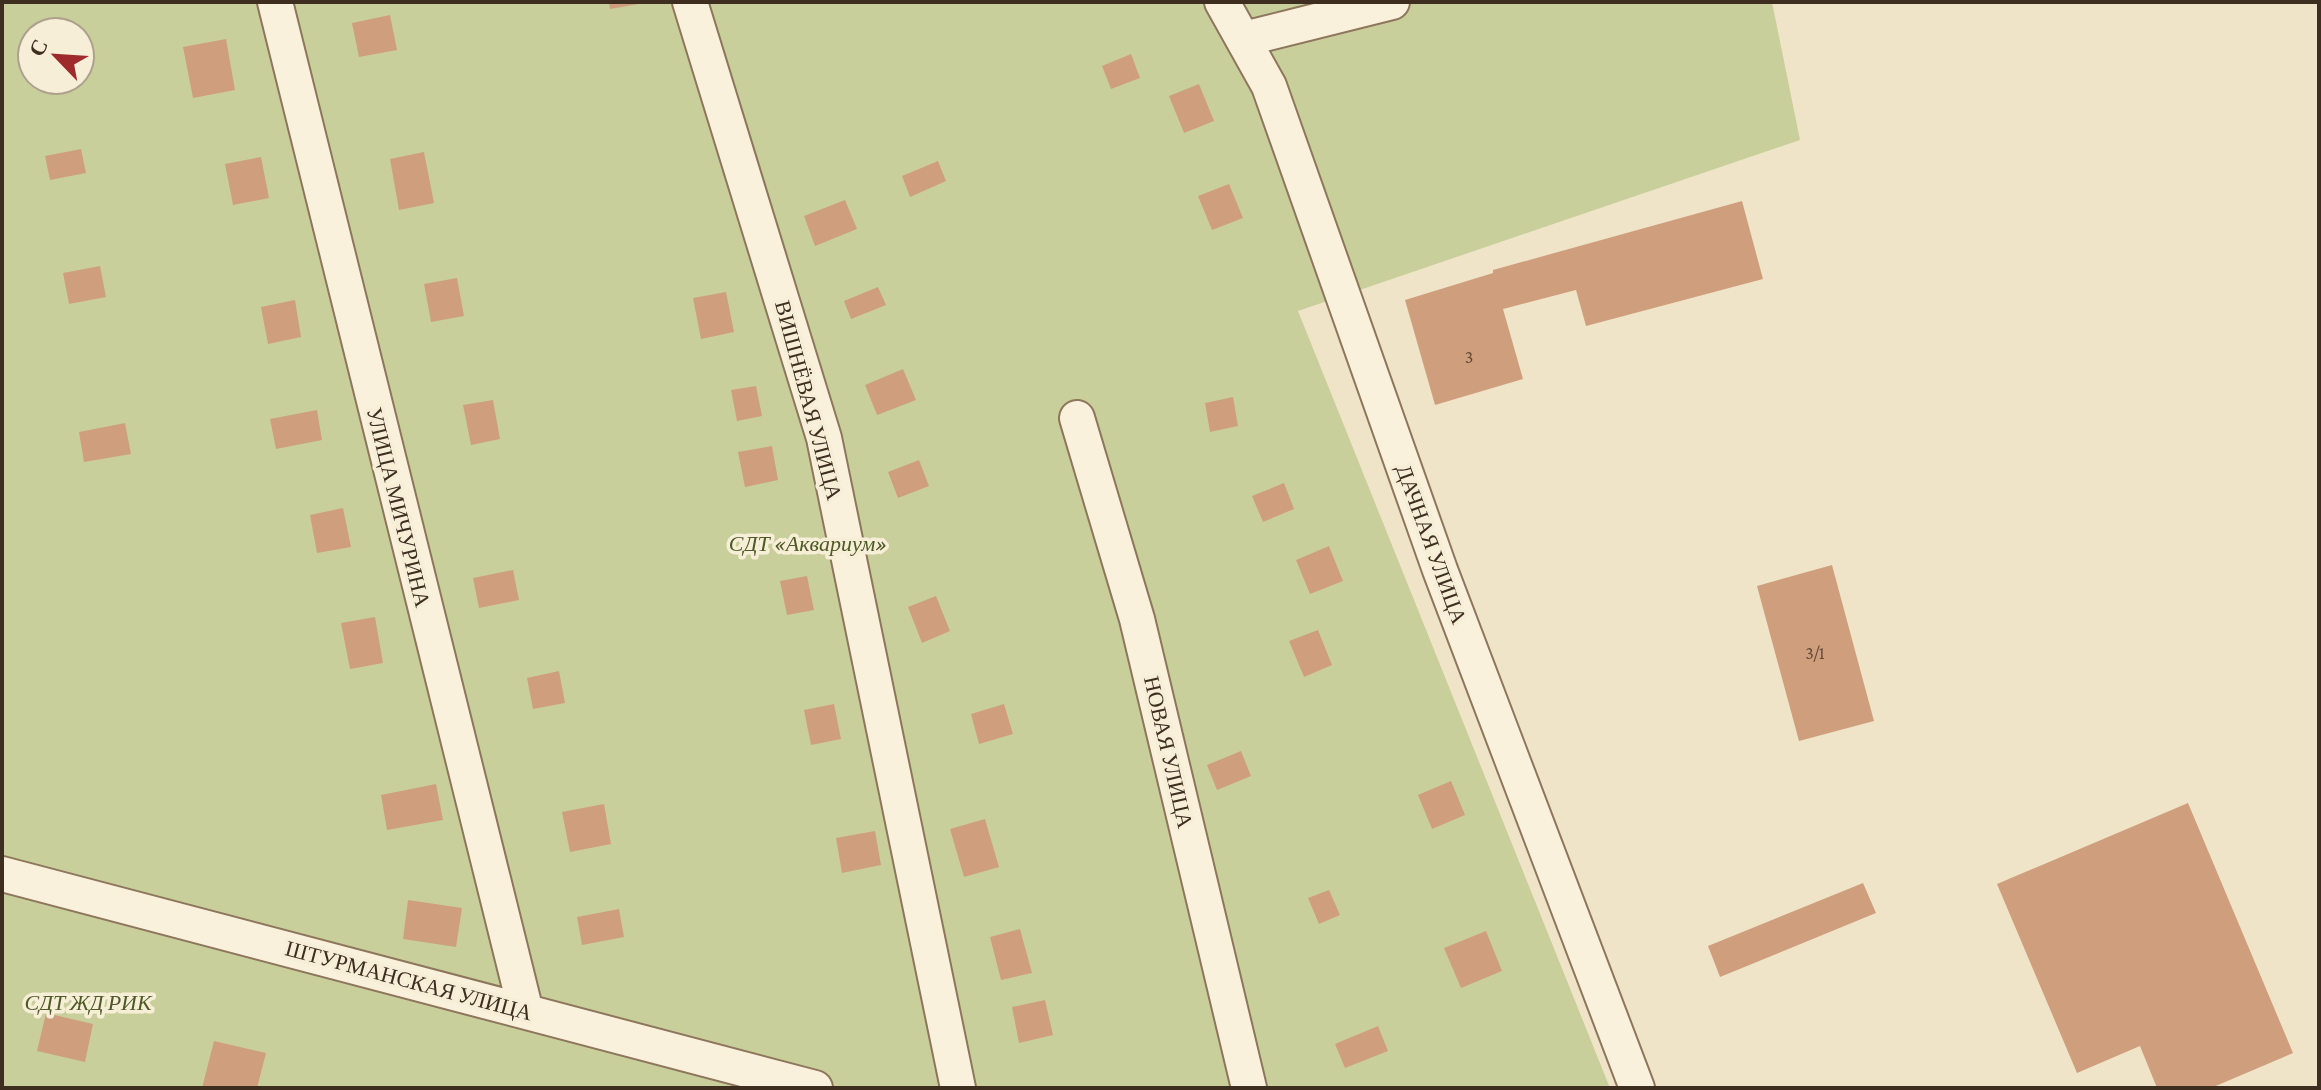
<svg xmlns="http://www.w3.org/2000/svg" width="2321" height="1090" font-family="'Crimson Pro',serif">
<rect width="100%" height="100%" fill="#f0e4c8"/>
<path fill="#c9cf9b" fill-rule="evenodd" d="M 2,2 L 1772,2 L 1800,140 L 1298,311 L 1610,1088 L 2,1088 ZM 32,32 L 80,32 L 80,80 L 32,80 Z"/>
<path fill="#cf9f7d" d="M 609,2 L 639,2 L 639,4 L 610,9 Z
M 390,15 L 397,50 L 359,57 L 352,23 Z
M 226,39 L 235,90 L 193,98 L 183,47 Z
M 1131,54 L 1140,78 L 1111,89 L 1102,66 Z
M 1199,84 L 1214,121 L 1184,133 L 1169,96 Z
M 81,149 L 86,173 L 50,180 L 45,156 Z
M 424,152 L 434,203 L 399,210 L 390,159 Z
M 261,157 L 269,198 L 233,205 L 225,164 Z
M 938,161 L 946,181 L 910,197 L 902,176 Z
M 1229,184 L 1243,218 L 1212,230 L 1198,196 Z
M 845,200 L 857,229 L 815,246 L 804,216 Z
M 1742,201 L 1763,279 L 1586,326 L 1576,290 L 1503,309 L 1523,379 L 1435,405 L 1405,300 L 1493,273 L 1493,270 Z
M 100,266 L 106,297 L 69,304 L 63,273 Z
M 457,278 L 464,316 L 431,322 L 424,284 Z
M 878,287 L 886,305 L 851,319 L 844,301 Z
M 726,292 L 734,332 L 701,339 L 693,298 Z
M 295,300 L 301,337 L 268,344 L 261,307 Z
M 903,369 L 916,400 L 877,415 L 865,385 Z
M 756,386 L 762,416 L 737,421 L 731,390 Z
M 1233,397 L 1238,426 L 1210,432 L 1205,403 Z
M 493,400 L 500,439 L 471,445 L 463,405 Z
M 317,410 L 322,440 L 276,449 L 270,419 Z
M 125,423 L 131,454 L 84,462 L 79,432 Z
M 772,446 L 778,480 L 745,487 L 738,452 Z
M 919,460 L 929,486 L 898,498 L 888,472 Z
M 1284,483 L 1294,509 L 1263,522 L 1252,496 Z
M 343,508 L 351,547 L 317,553 L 310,515 Z
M 1329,546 L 1343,581 L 1310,594 L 1296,560 Z
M 1832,565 L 1874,721 L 1799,741 L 1757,586 Z
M 513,570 L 519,600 L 479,608 L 473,578 Z
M 807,576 L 814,610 L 787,615 L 780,581 Z
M 936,596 L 950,631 L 922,643 L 908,607 Z
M 375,617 L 383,663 L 350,669 L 341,623 Z
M 1318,630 L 1332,665 L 1304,677 L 1289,641 Z
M 559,671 L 565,703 L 533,709 L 527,678 Z
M 834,704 L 841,739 L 811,745 L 804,710 Z
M 1004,704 L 1013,734 L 979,744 L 971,714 Z
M 1241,751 L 1251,776 L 1217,790 L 1207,765 Z
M 1451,781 L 1465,815 L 1432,829 L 1418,795 Z
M 436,784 L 443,820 L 387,830 L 381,795 Z
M 2188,803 L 2293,1053 L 2211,1088 L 2157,1088 L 2140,1046 L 2077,1073 L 1997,884 Z
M 604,804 L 611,844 L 570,852 L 562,812 Z
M 985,819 L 999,867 L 964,877 L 950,829 Z
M 875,831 L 881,865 L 842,873 L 836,838 Z
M 1863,883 L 1876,913 L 1720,977 L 1708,946 Z
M 1329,890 L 1340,915 L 1319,924 L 1308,898 Z
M 408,900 L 462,908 L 456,947 L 403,939 Z
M 619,909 L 624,937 L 582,945 L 577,917 Z
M 1020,929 L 1032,973 L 1001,980 L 990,937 Z
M 1486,931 L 1502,971 L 1461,988 L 1444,948 Z
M 1045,1000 L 1053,1035 L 1019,1043 L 1012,1007 Z
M 46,1013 L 93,1024 L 85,1062 L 37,1051 Z
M 1378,1026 L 1388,1051 L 1345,1068 L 1335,1044 Z
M 214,1041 L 266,1053 L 257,1088 L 202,1088 Z"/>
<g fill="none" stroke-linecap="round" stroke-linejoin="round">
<g stroke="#8d765c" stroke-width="38">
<path id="street" d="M 275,2 L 526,1012
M 690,2 L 824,438 L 958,1088
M 1222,2 L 1269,86 L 1440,570 L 1637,1088
M 1244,39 L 1392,2
M 1077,418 L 1137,619 L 1249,1088
M 2,874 L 815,1088"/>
</g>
<use href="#street" stroke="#faf1dc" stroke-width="34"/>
</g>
<g text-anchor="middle" stroke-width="7" stroke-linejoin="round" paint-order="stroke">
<g font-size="18" fill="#624a37">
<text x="1469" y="363">3</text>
<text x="1815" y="659">3/1</text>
</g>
<g font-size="22" fill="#3d2e20" stroke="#f7eed8">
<text transform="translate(809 400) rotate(75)" y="8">ВИШНЁВАЯ УЛИЦА</text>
<text transform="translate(399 507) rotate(76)" y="8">УЛИЦА МИЧУРИНА</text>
<text transform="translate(1432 544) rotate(70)" y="8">ДАЧНАЯ УЛИЦА</text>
<text transform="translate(1169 752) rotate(77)" y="8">НОВАЯ УЛИЦА</text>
<text transform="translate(409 980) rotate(15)" y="8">ШТУРМАНСКАЯ УЛИЦА</text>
</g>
<g font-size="22" font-style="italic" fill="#4d5a26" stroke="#f7eed8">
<text x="808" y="551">СДТ «Аквариум»</text>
<text x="88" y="1010">СДТ ЖД РИК</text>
</g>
</g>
<rect width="2321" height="1090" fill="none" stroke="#3d2e20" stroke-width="8"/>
<g transform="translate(56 56) rotate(295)"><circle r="38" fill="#f7eed8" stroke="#ada18e" stroke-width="2"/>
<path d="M0-6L14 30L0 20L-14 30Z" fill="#9e2a2b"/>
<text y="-12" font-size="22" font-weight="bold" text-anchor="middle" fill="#3d2e20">С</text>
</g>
</svg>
